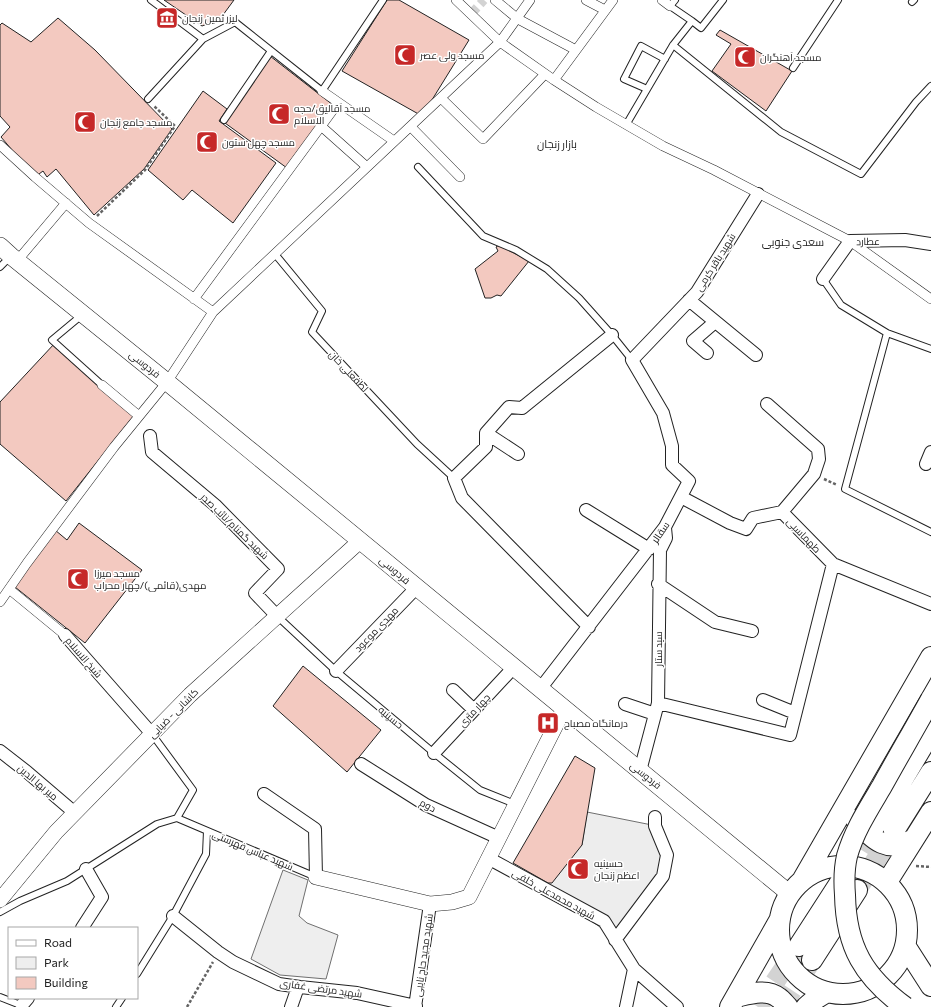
<svg xmlns="http://www.w3.org/2000/svg" width="931" height="1007" font-family="Commissioner,Cairo,sans-serif">
<rect width="100%" height="100%" fill="#fff"/>
<path fill="#eee" stroke="#6f6f6f" d="M 283,870 L 308,880 L 299,916 L 307,923 L 338,935 L 326,979 L 280,975 L 251,959 Z"/>
<path fill="#ededed" stroke="#6f6f6f" d="M 587,812 L 652,825 L 667,855 L 659,882 L 613,936 L 541,886 L 582,845 Z"/>
<path fill="#f3c9c0" stroke="#222" d="M 164,0 L 234,0 L 220,19 L 202,26 Z
M 387,0 L 399,0 L 469,40 L 422,116 L 342,71 Z
M 58,18 L 95,50 L 172,129 L 144,169 L 94,215 L 56,169 L 47,177 L 43,171 L 35,177 L 1,137 L 10,127 L 0,116 L 0,25 L 2,23 L 31,42 Z
M 720,30 L 792,71 L 766,111 L 712,71 L 731,44 L 716,35 Z
M 270,56 L 333,105 L 287,168 L 225,123 Z
M 203,91 L 227,109 L 219,121 L 276,163 L 233,223 L 192,190 L 183,200 L 148,170 Z
M 499,245 L 529,261 L 501,296 L 497,295 L 491,298 L 485,298 L 475,269 L 498,251 L 496,247 Z
M 55,343 L 136,413 L 66,501 L 0,444 L 0,402 Z
M 79,523 L 142,570 L 85,643 L 15,587 L 55,530 L 67,540 Z
M 303,666 L 381,730 L 347,772 L 273,706 Z
M 575,756 L 595,768 L 582,845 L 552,883 L 548,883 L 513,863 Z"/>
<g fill="none" stroke-linecap="round" stroke-linejoin="round">
<path stroke="#d3d3d3" stroke-width="9" stroke-dasharray="9 4.5" stroke-linecap="butt" d="M 471,14 L 484,0"/>
<path stroke="#d3d3d3" stroke-width="20" stroke-dasharray="20 10" stroke-linecap="butt" d="M 845,875 L 875,826
M 857,890 L 894,831
M 758,1007 L 799,946
M 781,1007 L 812,960"/>
<g stroke="#222" stroke-width="8">
<path id="service" d="M 151,0 L 203,39 L 235,22 L 322,91 L 383,0
M 912,2 L 914,0
M 692,21 L 701,28 L 723,0
M 673,45 L 781,132 L 861,174 L 916,102 L 931,86
M 793,68 L 838,0
M 647,89 L 624,79 L 641,46 L 665,59
M 148,99 L 203,39
M 224,120 L 271,51
M 626,125 L 673,45 L 692,21 L 670,6 L 675,0
M 418,167 L 483,236 L 516,250 L 547,269 L 579,298 L 612,335 L 632,360
M 275,254 L 322,311 L 312,332 L 417,444 L 454,478
M 0,267 L 10,257
M 823,279 L 841,305 L 887,333 L 931,349
M 82,315 L 52,340 L 102,385
M 887,333 L 845,489 L 931,532
M 277,616 L 336,671 L 434,753 L 480,790 L 515,804
M 152,734 L 193,790 L 177,818 L 316,877
M 0,912 L 20,901 L 67,881 L 157,824 L 177,818
M 137,974 L 173,916 L 206,854 L 207,831
M 0,997 L 23,1006
M 116,1007 L 122,998"/>
</g>
<g stroke="#222" stroke-width="10">
<path id="pedestrian" d="M 456,0 L 500,42 L 554,80 L 596,107 L 663,146 L 714,170 L 850,241 L 931,299
M 495,0 L 518,19 L 576,50
M 586,0 L 605,10
M 662,0 L 670,6
M 554,80 L 613,0
M 322,91 L 394,141
M 443,100 L 483,139 L 545,74
M 321,126 L 367,167
M 412,128 L 460,177
M 0,145 L 35,177 L 89,223 L 213,312
M 17,261 L 66,203
M 194,299 L 338,103
M 102,385 L 139,416
M 9,589 L 65,635
M 0,602 L 27,563 L 114,447 L 167,382 L 213,312 L 500,42 L 530,0"/>
</g>
<g stroke="#222" stroke-width="14">
<path id="minor" d="M 823,279 L 850,241 L 905,240 L 931,244
M 689,300 L 756,355
M 707,353 L 693,341 L 715,322
M 767,404 L 818,449 L 819,459 L 814,474 L 782,512
M 486,433 L 518,454
M 150,436 L 152,452 L 215,505 L 278,569 L 255,593 L 277,616
M 926,464 L 931,452
M 681,497 L 730,523 L 746,529 L 753,518 L 782,512 L 833,564 L 931,604
M 586,510 L 649,549
M 658,584 L 715,622 L 752,631
M 589,627 L 462,498 L 454,478 L 486,447 L 486,433 L 509,407 L 522,408 L 612,335
M 65,635 L 152,734
M 336,671 L 417,587
M 540,689 L 665,527 L 689,481 L 672,465 L 672,446 L 663,413 L 632,360 L 697,292 L 758,194
M 453,690 L 474,710
M 763,700 L 795,713
M 658,703 L 790,735 L 833,564
M 625,704 L 655,714
M 0,751 L 27,772 L 75,813
M 434,753 L 514,667
M 361,764 L 426,805 L 499,838
M 640,771 L 658,703 L 660,550 L 666,538 L 665,528
M 264,794 L 315,829 L 316,877
M 488,858 L 604,921 L 634,969 L 677,1007
M 173,916 L 218,952 L 233,962 L 279,984 L 300,987 L 357,993 L 416,1006
M 82,928 L 102,897 L 86,869
M 615,940 L 663,876 L 667,855 L 655,826 L 655,817
M 22,1005 L 28,998
M 291,1007 L 298,987
M 415,1007 L 430,904
M 626,1007 L 634,969"/>
</g>
<g stroke="#222" stroke-width="16">
<path id="tertiary" d="M 316,877 L 430,904 L 452,902 L 469,897 L 564,709
M 0,900 L 56,832 L 190,695 L 360,541"/>
</g>
<g stroke="#222" stroke-width="18">
<path id="secondary" d="M 0,246 L 11,256 L 167,382 L 790,894"/>
</g>
<g stroke="#222" stroke-width="22">
<path id="trunk" d="M 856,820 C 873,841 888,854 914,839
M 875,826 L 931,732
M 894,831 L 931,772
M779 930a64 64 0 1 1 128 0a64 64 0 1 1-128 0Z
M 803,879 L 931,657
M 887,882 L 931,812
M 799,946 L 841,881
M 906,947 L 931,986
M 812,960 L 857,890
M 736,997 C 749,994 767,988 779,998 C 782,1000 785,1004 788,1007
M 730,1007 L 780,919
M 806,1007 L 814,1000 L 827,992"/>
</g>
<path stroke="#646464" stroke-width="2.5" stroke-dasharray="3 2" stroke-linecap="butt" d="M 97,216 L 145,170 L 175,126 L 154,106
M 824,479 L 837,485
M 916,866 L 931,867
M 187,1007 L 213,962"/>
<use href="#service" stroke="#fff" stroke-width="6"/>
<use href="#pedestrian" stroke="#fff" stroke-width="9"/>
<use href="#minor" stroke="#fff" stroke-width="12"/>
<use href="#tertiary" stroke="#fff" stroke-width="15"/>
<use href="#secondary" stroke="#fff" stroke-width="17"/>
<use href="#trunk" stroke="#fff" stroke-width="20"/>
<g stroke="#222" stroke-width="22" stroke-linecap="butt">
<path id="trunk-bridge" d="M 905,1007 C 864,977 846,947 845,895 C 844,882 844,869 847,856 C 854,831 869,808 882,786 C 898,757 915,728 931,699"/>
</g>
<use href="#trunk-bridge" stroke="#fff" stroke-width="20"/>
</g>
<defs>
<g id="museum-square" transform="scale(1.15)"><rect x="-9" y="-9" width="18" height="18" rx="4" fill="#c62828" stroke="#fff"/><path d="M0-6L6-3V-2H-6V-3ZM-5-1h2V3h-2ZM-1-1h2V3h-2ZM3-1h2V3H3ZM-6 4H6V6H-6Z" fill="#fff"/></g>
<g id="mosque-square" transform="scale(1.15)"><rect x="-9" y="-9" width="18" height="18" rx="4" fill="#c62828" stroke="#fff"/><path d="M3.5-4.9A6 6 0 1 0 3.5 4.9A5 5 0 1 1 3.5-4.9Z" fill="#fff"/></g>
<g id="hospital-square" transform="scale(1.15)"><rect x="-9" y="-9" width="18" height="18" rx="4" fill="#c62828" stroke="#fff"/><path d="M-5-5h3v3.5h4V-5h3V5h-3V1.5h-4V5h-3Z" fill="#fff"/></g>
</defs>
<g fill-rule="evenodd">
<use href="#museum-square" x="167" y="18"/>
<use href="#mosque-square" x="405" y="55"/>
<use href="#mosque-square" x="745" y="57"/>
<use href="#mosque-square" x="279" y="114"/>
<use href="#mosque-square" x="85" y="122"/>
<use href="#mosque-square" x="207" y="142"/>
<use href="#mosque-square" x="78" y="579"/>
<use href="#hospital-square" x="548" y="723"/>
<use href="#mosque-square" x="578" y="869"/>
</g>
<g text-anchor="middle" stroke-width="3" stroke-linejoin="round" paint-order="stroke">
<g font-size="10" fill="#222" stroke="#fff" text-anchor="start">
<text x="182" y="22">لیزر ثمین زنجان</text>
<text x="420" y="59">مسجد ولی عصر</text>
<text x="760" y="61">مسجد آهنگران</text>
<text x="294" y="112">مسجد آقالیق/حجه<tspan x="294" dy="12">الاسلام</tspan></text>
<text x="100" y="126">مسجد جامع زنجان</text>
<text x="222" y="146">مسجد چهل ستون</text>
<text x="94" y="577">مسجد میرزا<tspan x="94" dy="12">مهدی(قائمی)/چهار محراب</tspan></text>
<text x="564" y="727">درمانگاه مصباح</text>
<text x="594" y="867">حسینیه<tspan x="594" dy="12">اعظم زنجان</tspan></text>
</g>
<g font-size="10" fill="#222" stroke="#fff">
<text transform="translate(868 241) rotate(-1)" y="4">عطارد</text>
<text transform="translate(715 262) rotate(-58)" y="4">شهید باقر کرمی</text>
<text transform="translate(145 364) rotate(39)" y="4">فردوسی</text>
<text transform="translate(349 371) rotate(47)" y="4">لطفعلی خان</text>
<text transform="translate(235 526) rotate(44)" y="4">شهید گمنام/نائب صدر</text>
<text transform="translate(660 532) rotate(-56)" y="4">سقالر</text>
<text transform="translate(804 535) rotate(46)" y="4">طهماسبی</text>
<text transform="translate(395 570) rotate(40)" y="4">فردوسی</text>
<text transform="translate(376 629) rotate(-46)" y="4">مهدی موعود</text>
<text transform="translate(658 649) rotate(-90)" y="4">سید ستار</text>
<text transform="translate(84 657) rotate(49)" y="4">شیخ الاسلام</text>
<text transform="translate(474 710) rotate(-47)" y="4">چهار متری</text>
<text transform="translate(173 713) rotate(-45)" y="4">کاشانی - ضیایی</text>
<text transform="translate(391 717) rotate(40)" y="4">حسینیه</text>
<text transform="translate(646 775) rotate(39)" y="4">فردوسی</text>
<text transform="translate(38 782) rotate(40)" y="4">میر بها الدین</text>
<text transform="translate(428 805) rotate(28)" y="4">دوم</text>
<text transform="translate(253 850) rotate(23)" y="4">شهید عباس فهرستی</text>
<text transform="translate(554 894) rotate(29)" y="4">شهید محمدعلی خلفی</text>
<text transform="translate(423 955) rotate(-82)" y="4">شهید مجید حاج نایبی</text>
<text transform="translate(321 988) rotate(8)" y="4">شهید مرتضی غفاری</text>
</g>
<g font-size="11" fill="#222" stroke="#fff">
<text x="557" y="148">بازار زنجان</text>
<text x="793" y="246">سعدی جنوبی</text>
</g>
</g>
<rect x="8" y="927" width="130" height="72" fill="#ffffff" stroke="#a7a7a7"/>
<rect x="16" y="940" width="20" height="6" fill="#ffffff" stroke="#a7a7a7"/>
<text x="44" y="947" font-size="12" fill="#222222">Road</text>
<rect x="16" y="957" width="20" height="12" fill="#eeeeee" stroke="#a7a7a7"/>
<text x="44" y="967" font-size="12" fill="#222222">Park</text>
<rect x="16" y="977" width="20" height="12" fill="#f3c9c0" stroke="#a7a7a7"/>
<text x="44" y="987" font-size="12" fill="#222222">Building</text>
</svg>
